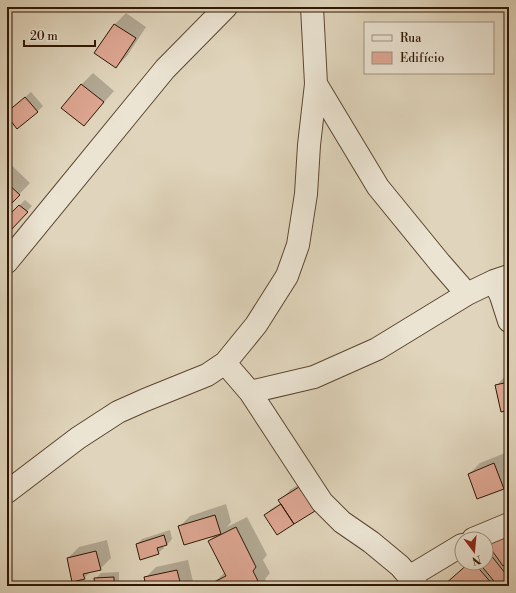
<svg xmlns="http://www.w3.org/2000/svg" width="516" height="593" font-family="'Libre Bodoni',serif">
<rect width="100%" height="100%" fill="#e0d5bc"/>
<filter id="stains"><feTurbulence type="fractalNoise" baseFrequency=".005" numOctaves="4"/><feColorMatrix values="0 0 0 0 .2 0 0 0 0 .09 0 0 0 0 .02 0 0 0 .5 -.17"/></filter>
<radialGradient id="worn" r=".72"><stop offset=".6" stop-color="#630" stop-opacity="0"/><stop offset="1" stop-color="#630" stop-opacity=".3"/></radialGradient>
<path fill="#0003" d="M 126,13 L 146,27 L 127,56 L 116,67 L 95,53 L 115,24 Z
M 93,73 L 114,91 L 84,125 L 62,108 L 82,84 Z
M 31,92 L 43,106 L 37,112 L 7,115 L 12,108 Z
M 7,161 L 30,183 L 7,207 Z
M 25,200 L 32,206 L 11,228 L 7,225 L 7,218 Z
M 507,374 L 509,374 L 509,409 L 496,386 Z
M 505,453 L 509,463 L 509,483 L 504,488 L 469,474 L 480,463 Z
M 310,477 L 325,499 L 314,510 L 265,515 L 271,509 L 281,503 L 279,501 L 290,490 Z
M 226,504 L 231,522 L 227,527 L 247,517 L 267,555 L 263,560 L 270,573 L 265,579 L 270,586 L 217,586 L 215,582 L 225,572 L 209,541 L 216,534 L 179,527 L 190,516 Z
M 509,523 L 509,586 L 446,586 L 469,563 L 486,563 L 486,544 Z
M 170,530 L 172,539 L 167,545 L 163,546 L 164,548 L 158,553 L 137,544 L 142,539 Z
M 107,540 L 111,558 L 100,569 L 91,571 L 84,578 L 68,558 L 79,547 Z
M 188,560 L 194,586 L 147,586 L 145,578 L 156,567 Z
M 119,572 L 119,586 L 96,586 L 95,579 L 101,573 Z
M 399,581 L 402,586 L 388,586 Z"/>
<path fill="#dea793" stroke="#301703" d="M 114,24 L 136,38 L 116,68 L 94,53 Z
M 81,84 L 104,102 L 84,126 L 61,108 Z
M 25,97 L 38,112 L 17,129 L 7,116 L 7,112 Z
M 7,183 L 20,195 L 7,208 Z
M 19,205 L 28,212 L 11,230 L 7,226 L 7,217 Z
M 509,382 L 509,410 L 501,412 L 495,385 Z
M 494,463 L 504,489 L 477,499 L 468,474 Z
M 299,487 L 315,511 L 294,524 L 278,500 Z
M 281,504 L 294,524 L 277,535 L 264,515 Z
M 215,515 L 221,534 L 184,545 L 178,526 Z
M 509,525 L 509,561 L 503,566 L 486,542 Z
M 236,527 L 256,567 L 253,571 L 260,585 L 259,586 L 216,586 L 214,582 L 226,576 L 208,541 Z
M 164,535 L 167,545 L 157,548 L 159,554 L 140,560 L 136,544 Z
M 486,549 L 509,578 L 509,586 L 498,586 L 479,563 L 486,563 Z
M 96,551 L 101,570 L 83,574 L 85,579 L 72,582 L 67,558 Z
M 469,563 L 474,563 L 494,586 L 445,586 L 444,585 Z
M 177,570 L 181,586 L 146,586 L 144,577 Z
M 114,577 L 114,586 L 95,586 L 94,578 Z"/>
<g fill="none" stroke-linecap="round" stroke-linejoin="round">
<g stroke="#5c4631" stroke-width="24">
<path id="minor" d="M 316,84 L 378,187 L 440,263 L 467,294
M 7,262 L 165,69 L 226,7
M 494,281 L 501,296 L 509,321
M 225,363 L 250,392 L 322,502 L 342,522 L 371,542 L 400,566 L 417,586
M 250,392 L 314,377 L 377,349 L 467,294 L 494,281 L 509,276
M 7,492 L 78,438 L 118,412 L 145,400 L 207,375 L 225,363 L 256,325 L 287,276 L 298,245 L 306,194 L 309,145 L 316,84 L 312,7
M 473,539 L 509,524
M 409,577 L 462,545"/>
</g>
<use href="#minor" stroke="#ebe4d3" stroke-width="22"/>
</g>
<rect width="516" height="593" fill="none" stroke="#e0d5bc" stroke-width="24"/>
<rect x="8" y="8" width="500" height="577" fill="none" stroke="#301703" stroke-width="2"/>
<rect x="12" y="12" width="492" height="569" fill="none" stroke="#301703"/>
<rect x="364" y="22" width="130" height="52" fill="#ebe4d3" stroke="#a09280"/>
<rect x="372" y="35" width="20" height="6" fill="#ebe4d3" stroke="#a09280"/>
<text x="400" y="42" font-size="12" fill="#301703">Rua</text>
<rect x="372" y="52" width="20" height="12" fill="#dea793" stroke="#a09280"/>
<text x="400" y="62" font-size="12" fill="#301703">Edifício</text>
<g transform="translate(474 551) rotate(164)"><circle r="19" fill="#ebe4d3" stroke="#a09280"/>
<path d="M0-3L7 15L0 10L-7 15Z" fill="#8f2418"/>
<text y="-6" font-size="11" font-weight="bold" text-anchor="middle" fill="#301703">N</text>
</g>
<path d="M24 40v6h71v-6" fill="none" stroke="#301703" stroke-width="2"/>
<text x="30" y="40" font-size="12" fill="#301703" stroke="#ebe4d3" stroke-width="3" paint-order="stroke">20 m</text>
<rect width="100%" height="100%" filter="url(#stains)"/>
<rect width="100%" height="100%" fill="url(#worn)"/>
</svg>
